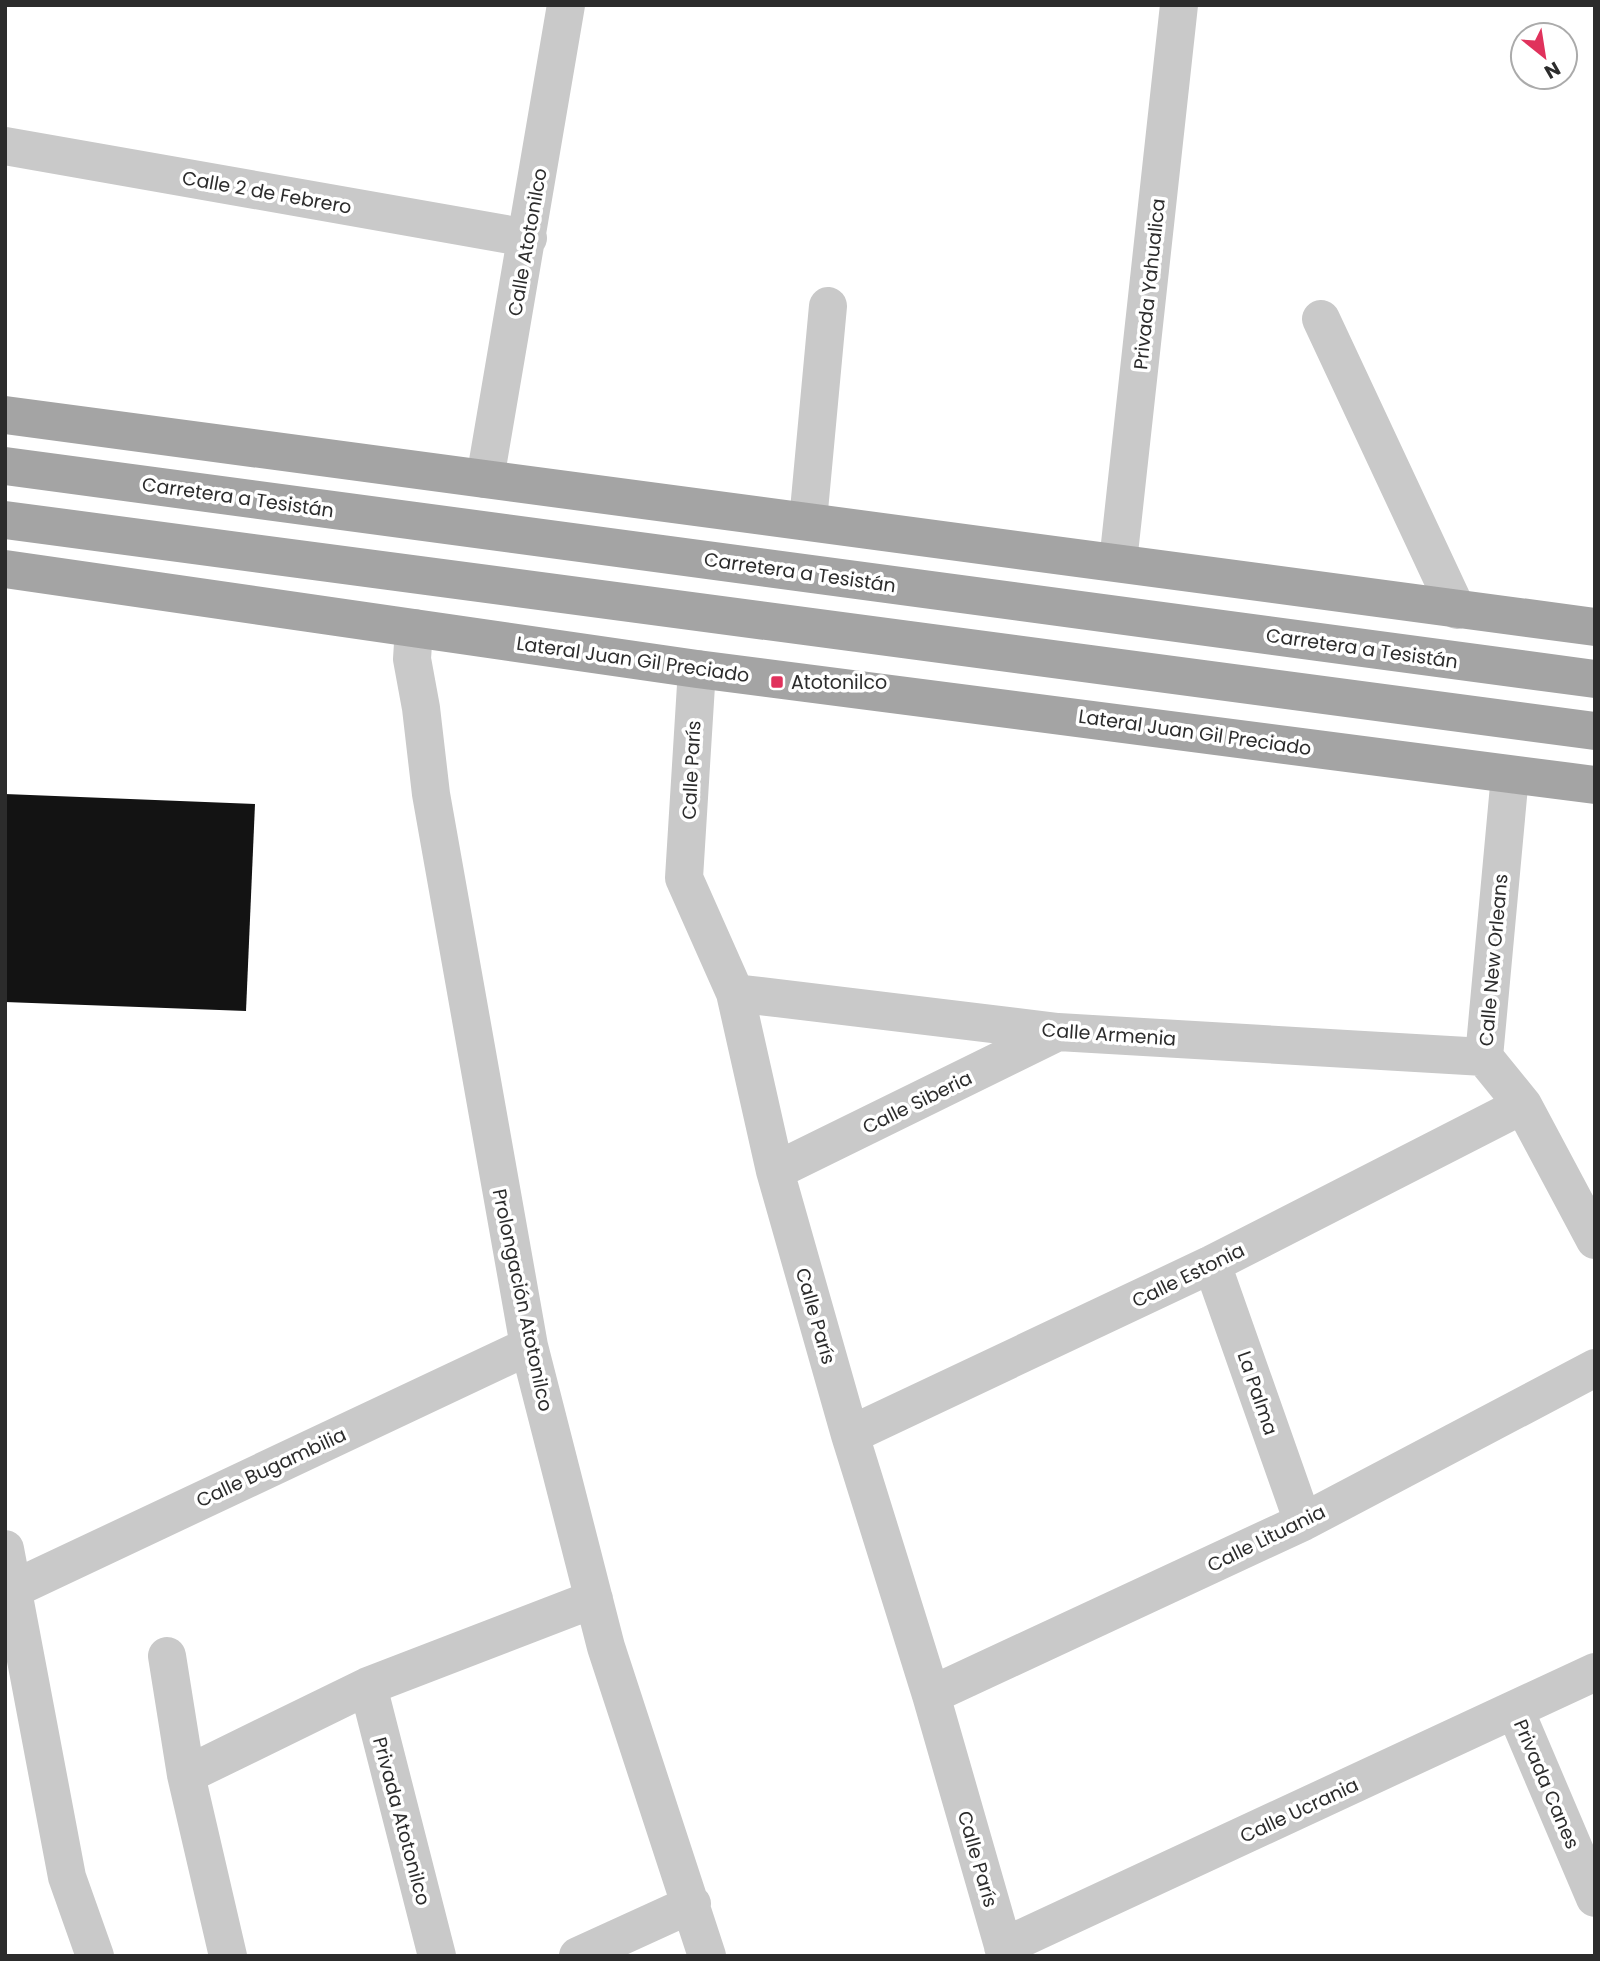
<svg xmlns="http://www.w3.org/2000/svg" width="1600" height="1961" font-family="Poppins,sans-serif">
<rect width="100%" height="100%" fill="#fff"/>
<path fill="#131313" d="M 5,794 L 255,804 L 246,1011 L 5,1002 Z"/>
<g fill="none" stroke-linecap="round" stroke-linejoin="round">
<path stroke="#c9c9c9" stroke-width="38" d="M 5,146 L 528,238
M 1321,319 L 1457,610
M 485,479 L 566,5
M 808,521 L 828,306
M 1118,562 L 1179,5
M 414,628 L 412,659 L 421,708 L 431,794 L 529,1346 L 606,1647 L 707,1956
M 697,669 L 684,878 L 735,993 L 775,1171 L 850,1435 L 931,1695 L 1006,1956
M 1510,775 L 1484,1057 L 1523,1105 L 1595,1240
M 735,993 L 1058,1032 L 1484,1057
M 775,1171 L 1058,1032
M 1212,1264 L 1303,1522
M 850,1435 L 1212,1264 L 1523,1105
M 5,1549 L 67,1877 L 95,1956
M 5,1593 L 529,1346
M 167,1656 L 186,1775 L 228,1956
M 368,1686 L 437,1956
M 931,1695 L 1303,1522 L 1595,1368
M 1515,1710 L 1595,1898
M 186,1775 L 368,1686 L 594,1599
M 1003,1947 L 1595,1672
M 578,1956 L 692,1904"/>
<path stroke="#a4a4a4" stroke-width="38" d="M 5,415 L 1595,627
M 5,466 L 1595,679
M 5,520 L 1595,731
M 5,569 L 697,669 L 1595,785"/>
</g>
<rect fill="#e0325c" stroke="#fff" stroke-width="2.5" x="770" y="675" width="14" height="14" rx="3.5"/>
<g text-anchor="middle" stroke-width="7" stroke-linejoin="round" paint-order="stroke">
<g font-size="19" fill="#2c2c2c" stroke="#fff">
<text transform="translate(267 192) rotate(10)" y="7">Calle 2 de Febrero</text>
<text transform="translate(527 242) rotate(-80)" y="7">Calle Atotonilco</text>
<text transform="translate(1149 284) rotate(-84)" y="7">Privada Yahualica</text>
<text transform="translate(238 497) rotate(8)" y="7">Carretera a Tesistán</text>
<text transform="translate(800 572) rotate(8)" y="7">Carretera a Tesistán</text>
<text transform="translate(1362 648) rotate(8)" y="7">Carretera a Tesistán</text>
<text transform="translate(633 659) rotate(8)" y="7">Lateral Juan Gil Preciado</text>
<text transform="translate(1195 732) rotate(8)" y="7">Lateral Juan Gil Preciado</text>
<text transform="translate(691 770) rotate(-87)" y="7">Calle París</text>
<text transform="translate(1493 960) rotate(-85)" y="7">Calle New Orleans</text>
<text transform="translate(1109 1034) rotate(4)" y="7">Calle Armenia</text>
<text transform="translate(917 1102) rotate(-26)" y="7">Calle Siberia</text>
<text transform="translate(1188 1275) rotate(-26)" y="7">Calle Estonia</text>
<text transform="translate(523 1300) rotate(78)" y="7">Prolongación Atotonilco</text>
<text transform="translate(816 1316) rotate(74)" y="7">Calle París</text>
<text transform="translate(1258 1393) rotate(71)" y="7">La Palma</text>
<text transform="translate(271 1467) rotate(-25)" y="7">Calle Bugambilia</text>
<text transform="translate(1266 1538) rotate(-26)" y="7">Calle Lituania</text>
<text transform="translate(1547 1784) rotate(67)" y="7">Privada Canes</text>
<text transform="translate(1299 1810) rotate(-25)" y="7">Calle Ucrania</text>
<text transform="translate(402 1821) rotate(75)" y="7">Privada Atotonilco</text>
<text transform="translate(978 1859) rotate(74)" y="7">Calle París</text>
</g>
<g font-size="19" fill="#2c2c2c" stroke="#fff" text-anchor="start">
<text x="791" y="689">Atotonilco</text>
</g>
</g>
<rect width="1600" height="1961" fill="none" stroke="#2c2c2c" stroke-width="14"/>
<g transform="translate(1544 56) rotate(150)"><circle r="33" fill="#ffffff" stroke="#ababab" stroke-width="2"/>
<path d="M0-5L12 26L0 18L-12 26Z" fill="#e0325c"/>
<text y="-10" font-size="19" font-weight="bold" text-anchor="middle" fill="#2c2c2c">N</text>
</g>
</svg>
